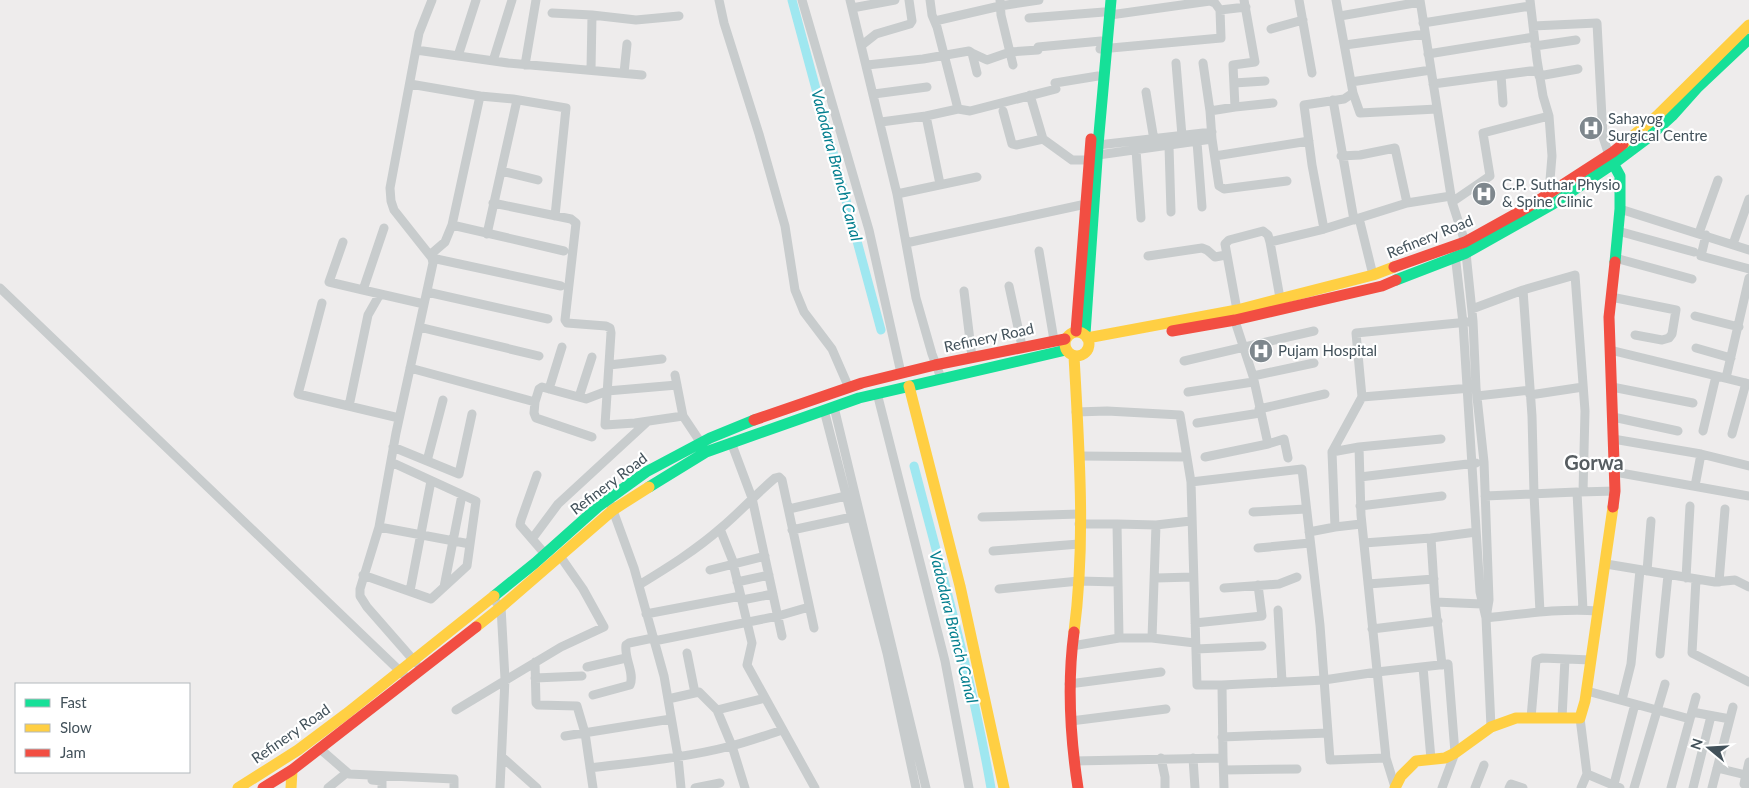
<svg xmlns="http://www.w3.org/2000/svg" width="1749" height="788" font-family="Lato,sans-serif">
<rect width="100%" height="100%" fill="#eeecec"/>
<g fill="none" stroke-linecap="round" stroke-linejoin="round">
<path stroke="#9fe7f0" stroke-width="9" d="M 792,0 L 881,330
M 914,466 C 942,573 972,679 991,788"/>
<path stroke="#c8cccd" stroke-width="9" d="M 719,0 L 724,23 L 759,134 L 785,226 L 795,290 L 804,312 L 832,349 L 849,388
M 802,0 L 869,230 L 901,373
M 850,0 L 897,194 L 916,298 L 932,354 L 941,378
M 930,0 L 932,15 L 937,27 L 958,109 L 926,116 L 940,184
M 1000,0 L 1001,15 L 1013,65
M 1244,0 L 1255,62 L 1233,65 L 1235,107 L 1210,111 L 1212,139 L 1219,186 L 1224,189 L 1287,181
M 1299,0 L 1312,73
M 1420,0 L 1452,202 L 1465,242 L 1466,253 L 1473,321 L 1476,388 L 1484,462 L 1489,600 L 1486,618
M 1530,0 L 1537,60 L 1543,96 L 1549,116 L 1552,156 L 1549,192 L 1551,197
M 852,8 L 895,0
M 552,13 L 592,15 L 591,70
M 592,15 L 636,20 L 679,16
M 1110,15 L 1210,1 L 1215,3 L 1220,10
M 1340,16 L 1420,2
M 1029,18 L 1104,12
M 935,21 L 1000,6 L 1039,0
M 1423,23 L 1530,6
M 1533,26 L 1597,23 L 1603,137 L 1609,155
M 1271,29 L 1303,20
M 862,45 L 876,34 L 910,24 L 912,21 L 909,0
M 1345,45 L 1425,34
M 1535,46 L 1576,40
M 1038,47 L 1101,41
M 1100,49 L 1221,38 L 1220,10 L 1246,7
M 416,50 L 508,63 L 642,75
M 972,53 L 987,60 L 1010,52 L 1038,50
M 1428,54 L 1534,37
M 458,56 L 476,0
M 493,61 L 512,0
M 1176,63 L 1182,136
M 1203,63 L 1210,111
M 525,65 L 536,0
M 867,65 L 923,59 L 969,51 L 972,53 L 977,73
M 624,73 L 627,44
M 1501,75 L 1503,103
M 1539,76 L 1578,69
M 1351,82 L 1431,70
M 1055,83 L 1098,76
M 1234,83 L 1265,81
M 410,84 L 480,96
M 1433,84 L 1538,70
M 1146,92 L 1154,140
M 1353,93 L 1360,113 L 1437,109
M 874,94 L 927,87
M 1030,95 L 1043,139
M 1333,100 L 1354,220
M 1235,107 L 1273,103
M 958,109 L 970,111 L 1056,89
M 1003,111 L 1012,144 L 1016,145 L 1043,139 L 1072,160 L 1094,160
M 881,122 L 926,116
M 1197,142 L 1202,207
M 1098,145 L 1212,132
M 1169,146 L 1171,212
M 1136,150 L 1141,218
M 1098,155 L 1212,139
M 1215,156 L 1309,141
M 501,171 L 538,180
M 897,194 L 977,177
M 1452,202 L 1490,176 L 1483,133 L 1549,116
M 493,203 L 571,219 L 576,223 L 565,320 L 567,323 L 606,326 L 610,328 L 611,333 L 605,425 L 635,423 L 683,416 L 701,443
M 1407,203 L 1451,196
M 1620,209 L 1749,250
M 555,216 L 566,108 L 513,99 L 480,96 L 452,225 L 564,251
M 1359,218 L 1373,275
M 384,228 L 363,290 L 424,304
M 1324,229 L 1312,165 L 1304,105 L 1344,99 L 1353,93 L 1336,0
M 1618,231 L 1694,252
M 1699,233 L 1718,180
M 487,234 L 517,100
M 1706,235 L 1701,256 L 1749,269
M 343,242 L 329,282 L 363,290
M 906,243 L 1086,204
M 1733,244 L 1749,199
M 1039,251 L 1054,340
M 1455,254 L 1463,323 L 1480,592 L 1486,618 L 1491,727
M 430,255 L 445,242 L 452,225
M 1148,256 L 1202,248 L 1207,250 L 1215,257 L 1226,255
M 432,258 L 561,286
M 1615,258 L 1692,279
M 1009,286 L 1022,346
M 0,288 L 404,675
M 1523,290 L 1575,275 L 1585,411 L 1583,492
M 964,291 L 972,357
M 427,292 L 548,319
M 1611,297 L 1676,310 L 1672,334 L 1669,338 L 1662,340 L 1635,335
M 1280,298 L 1270,242 L 1324,229 L 1407,203 L 1395,148 L 1360,155 L 1341,156
M 322,303 L 298,394 L 399,418
M 1472,309 L 1523,290 L 1532,416 L 1534,494 L 1540,612
M 1237,310 L 1225,244 L 1229,240 L 1263,231 L 1268,235 L 1270,242
M 1233,315 L 1253,376 L 1268,444 L 1284,439 L 1288,458
M 1695,316 L 1739,327
M 1468,322 L 1356,333 L 1362,397 L 1471,388
M 419,327 L 539,356
M 1696,348 L 1731,358
M 1610,350 L 1749,384
M 1184,361 L 1314,331
M 609,365 L 662,359
M 410,368 L 535,402 L 539,389 L 542,387 L 586,399 L 607,391 L 677,385
M 675,375 L 683,416
M 1253,376 L 1314,363
M 1726,378 L 1749,278
M 1612,387 L 1693,403
M 549,389 L 562,347
M 1188,392 L 1253,382
M 877,393 L 945,661 L 969,788
M 1530,395 L 1583,387
M 1477,396 L 1530,390
M 579,397 L 592,357
M 535,402 L 534,413 L 536,418 L 592,437
M 349,406 L 368,315 L 380,294
M 834,407 L 926,788
M 1259,409 L 1325,394
M 824,410 L 887,653 L 916,788
M 1076,412 L 1107,411 L 1180,415 L 1191,482 L 1302,469 L 1320,625 L 1330,760 L 1386,758
M 1613,417 L 1678,431
M 1197,423 L 1260,413
M 1703,431 L 1716,376
M 1732,434 L 1746,383
M 1613,439 L 1701,454 L 1749,466
M 731,442 L 752,498 L 782,636
M 393,447 L 459,474 L 472,414
M 1359,447 L 1441,439
M 1332,452 L 1362,397
M 1079,456 L 1187,457
M 1205,457 L 1268,444
M 427,461 L 443,400
M 1615,472 L 1749,496
M 537,475 L 521,520 L 520,525 L 545,554
M 1360,477 L 1476,463
M 1191,482 L 1197,685 L 1228,685
M 1695,486 L 1701,454
M 1579,492 L 1615,491
M 1485,496 L 1577,492 L 1583,610
M 611,505 L 634,568 L 664,676 L 678,757 L 681,788
M 1360,506 L 1442,496
M 789,509 L 846,496
M 1253,512 L 1306,509
M 982,517 L 1079,514
M 1079,524 L 1117,524
M 1156,525 L 1191,521
M 379,527 L 470,544
M 1335,527 L 1361,524
M 720,529 L 732,559 L 752,643 L 747,665 L 815,788
M 792,530 L 852,517
M 1309,532 L 1335,527 L 1332,452 L 1359,447 L 1361,515 L 1386,758 L 1395,787
M 1431,538 L 1476,532
M 532,539 L 558,504 L 647,422
M 1364,543 L 1431,538 L 1435,602 L 1442,665
M 1258,548 L 1310,543
M 993,551 L 1079,544
M 1606,564 L 1715,582 L 1735,580 L 1749,587
M 710,570 L 765,556
M 1647,571 L 1651,521
M 363,575 L 431,599 L 467,566 L 476,501 L 391,462
M 1156,578 L 1193,577
M 1686,578 L 1690,506
M 1696,579 L 1692,653 L 1749,682
M 737,582 L 769,575
M 1719,582 L 1725,509
M 1368,584 L 1434,579
M 639,585 C 667,568 696,550 721,528 C 740,512 756,494 775,478 L 779,477 L 782,480 L 814,628
M 444,587 L 462,495
M 1224,588 L 1279,584 L 1297,577
M 999,589 L 1079,581 L 1118,582
M 410,591 L 431,481
M 492,598 L 501,607 L 505,679 L 500,788
M 742,600 L 773,594
M 1435,602 L 1482,604
M 1278,610 L 1282,682
M 646,614 L 741,596
M 1486,618 C 1523,614 1561,608 1598,611
M 1195,623 L 1262,616 L 1258,585
M 1372,629 L 1438,621
M 1119,638 L 1152,638 L 1195,643
M 654,641 L 778,616 L 809,607
M 1072,646 L 1119,638 L 1117,524 L 1156,525 L 1152,638
M 1196,649 L 1262,646
M 687,653 L 695,693
M 1660,654 L 1668,575
M 535,662 L 536,703 L 538,705 L 577,706 L 585,733 L 593,788
M 416,663 L 367,607 L 360,596 L 360,589 L 379,527 L 396,433 L 433,263 L 432,258 L 394,210 L 391,201 L 390,188 L 419,33 L 432,0
M 587,667 L 626,658
M 1423,667 L 1431,759
M 535,678 L 582,676
M 1069,684 L 1161,672
M 1587,691 L 1690,719
M 593,695 L 630,685 C 635,673 624,659 626,645 L 629,643 L 653,638
M 668,699 L 699,692 L 717,710 L 732,746 L 745,788
M 1622,700 L 1631,664 L 1640,570
M 456,710 L 561,647 L 604,627 L 583,589 L 560,556
M 717,710 L 765,698
M 1692,712 L 1730,719
M 1531,718 L 1536,660 L 1542,658 L 1591,660
M 1562,718 L 1565,659
M 1580,718 L 1587,774 L 1620,788
M 1071,721 L 1166,709
M 565,736 L 671,719
M 1222,737 L 1328,733
M 319,748 L 349,774 L 454,779 L 454,788
M 502,757 L 537,788
M 1161,758 L 1165,777 L 1165,788
M 1193,758 L 1195,788
M 1223,758 L 1222,685 L 1324,680 L 1377,672 L 1448,664 L 1455,753 L 1442,788
M 1074,761 L 1223,758 L 1224,788
M 1749,762 L 1744,784 L 1749,785
M 590,768 C 637,762 685,758 731,746 C 748,742 766,735 783,730
M 1717,768 L 1746,775
M 1224,770 L 1297,769
M 372,780 L 382,781 L 382,788
M 328,788 L 344,775
M 695,788 L 720,783
M 1475,788 L 1484,765
M 1509,788 L 1511,784 L 1523,788
M 1581,788 L 1587,774
M 1613,788 L 1635,704
M 1634,788 L 1665,684
M 1671,788 L 1696,697
M 1693,788 L 1711,716
M 1712,788 L 1733,707"/>
<path stroke="#16e098" stroke-width="11" d="M 1609,156 L 1620,176 L 1620,209 L 1615,262
M 1396,280 L 1466,253 L 1553,204 L 1613,164 L 1649,137 L 1672,116 L 1697,88 L 1749,39
M 1085,334 L 1098,145 L 1111,0
M 649,487 L 706,452 L 859,398 L 1066,350
M 494,596 L 535,563 L 599,506 L 646,472 L 710,438 L 754,420"/>
<path stroke="#ffcf43" stroke-width="11" d="M 1623,144 L 1658,115 L 1749,25
M1065 344a12 12 0 1 1 24 0a12 12 0 1 1-24 0Z
M 1087,338 L 1237,310 L 1373,275 L 1394,267
M 909,386 L 960,586 L 1004,788
M 476,627 L 501,607 L 613,510 L 649,487
M 1074,632 C 1086,541 1079,448 1074,356
M 238,788 L 298,750 L 346,714 L 494,596
M 291,788 L 292,770
M 1395,788 L 1401,776 L 1416,761 L 1445,758 L 1455,753 L 1491,727 L 1516,718 L 1580,718 L 1585,701 L 1613,507"/>
<path stroke="#f24e42" stroke-width="11" d="M 1394,267 L 1465,242 L 1528,207 L 1613,152 L 1623,144
M 1076,331 L 1091,139
M 1172,331 L 1235,320 L 1382,286 L 1396,280
M 754,420 L 862,383 L 935,365 L 1065,339
M 1613,507 L 1615,491 L 1609,317 L 1615,262
M 1074,632 C 1067,684 1070,736 1078,788
M 263,788 L 292,770 L 476,627"/>
</g>
<defs>
<g id="hospital-disc" transform="scale(1.25)"><circle r="9.5" fill="#7e878d" stroke="#fff"/><path d="M-5-5h3v3.5h4V-5h3V5h-3V1.5h-4V5h-3Z" fill="#fff"/></g>
</defs>
<g fill-rule="evenodd">
<use href="#hospital-disc" x="1591" y="128"/>
<use href="#hospital-disc" x="1484" y="194"/>
<use href="#hospital-disc" x="1261" y="351"/>
</g>
<g text-anchor="middle" stroke-width="4.5" stroke-linejoin="round" paint-order="stroke">
<g font-size="15" fill="#42515a" stroke="#fff" text-anchor="start">
<text x="1608" y="124">Sahayog<tspan x="1608" dy="17">Surgical Centre</tspan></text>
<text x="1502" y="190">C.P. Suthar Physio<tspan x="1502" dy="17">&amp; Spine Clinic</tspan></text>
<text x="1278" y="356">Pujam Hospital</text>
</g>
<g font-size="15" fill="#42515a" stroke="#fff">
<text transform="translate(1430 237) rotate(-22)" y="5">Refinery Road</text>
<text transform="translate(989 338) rotate(-12)" y="5">Refinery Road</text>
<text transform="translate(609 484) rotate(-37)" y="5">Refinery Road</text>
<text transform="translate(291 734) rotate(-35)" y="5">Refinery Road</text>
</g>
<g font-size="16" font-style="italic" fill="#047f8f" stroke="#fff">
<text transform="translate(837 165) rotate(75)" y="6">Vadodara Branch Canal</text>
<text transform="translate(954 627) rotate(76)" y="6">Vadodara Branch Canal</text>
</g>
<g font-size="20" font-weight="bold" fill="#575d61" stroke="#fff">
<text x="1594" y="470">Gorwa</text>
</g>
</g>
<rect x="15" y="683" width="175" height="90" fill="#ffffff" stroke="#b3b9bd"/>
<rect x="25" y="699" width="25" height="8" fill="#16e098" stroke="#b3b9bd"/>
<text x="60" y="708" font-size="15" fill="#42515a">Fast</text>
<rect x="25" y="724" width="25" height="8" fill="#ffcf43" stroke="#b3b9bd"/>
<text x="60" y="733" font-size="15" fill="#42515a">Slow</text>
<rect x="25" y="749" width="25" height="8" fill="#f24e42" stroke="#b3b9bd"/>
<text x="60" y="758" font-size="15" fill="#42515a">Jam</text>
<g transform="translate(1709 748) rotate(288)" stroke="#ffffff" stroke-width="4" paint-order="stroke">
<path d="M0-4L9 19L0 12L-9 19Z" fill="#42515a"/>
<text y="-8" font-size="14" font-weight="bold" text-anchor="middle" fill="#42515a">N</text>
</g>
</svg>
